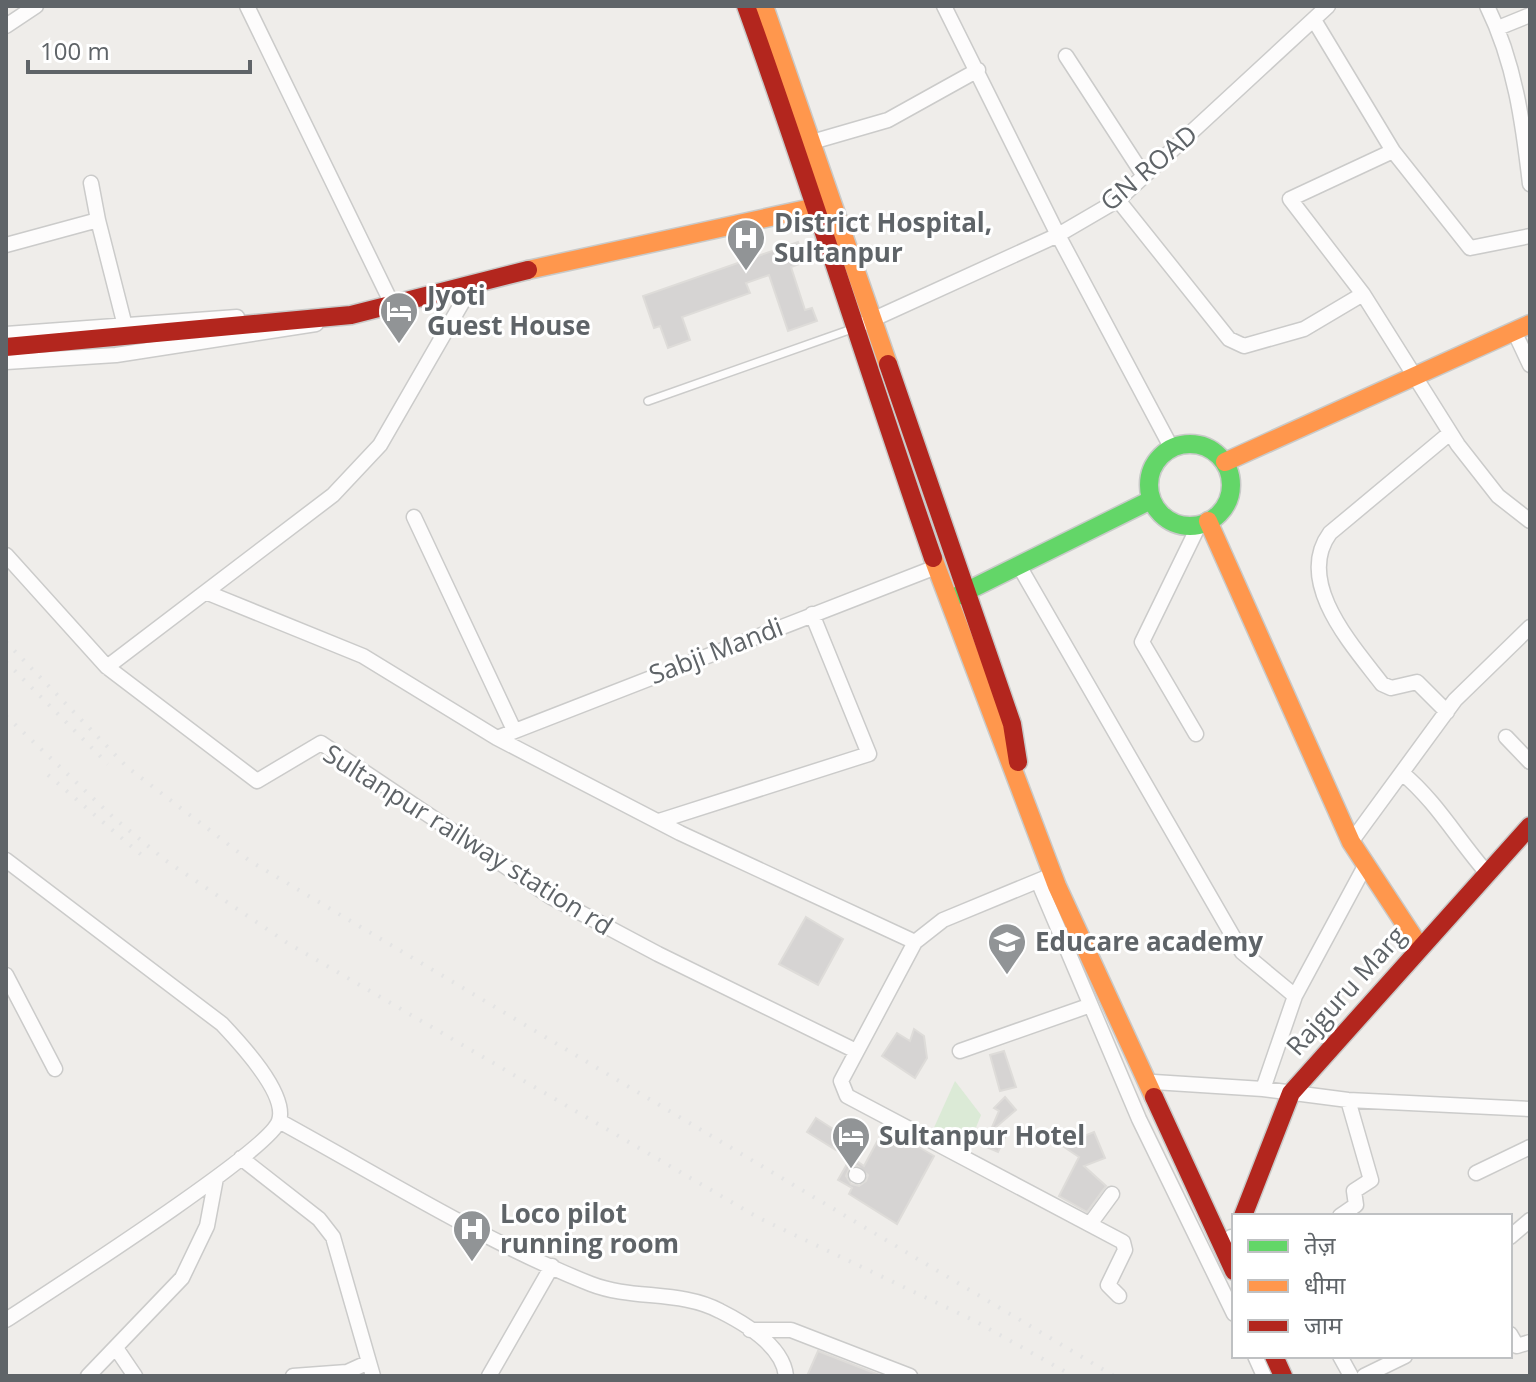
<svg xmlns="http://www.w3.org/2000/svg" width="1536" height="1382" font-family="'Open Sans','Noto Sans Devanagari',sans-serif">
<rect width="100%" height="100%" fill="#efedea"/>
<path fill="#dbead6" d="M 955,1081 L 981,1115 L 967,1150 L 932,1132 Z"/>
<path fill="#d6d4d3" stroke="#dedcd9" stroke-width="2" fill-rule="evenodd" d="M 798,242 L 805,262 L 791,267 L 805,310 L 812,308 L 817,321 L 788,331 L 769,275 L 746,283 L 750,293 L 682,317 L 690,340 L 668,348 L 660,326 L 654,328 L 643,296 Z
M 806,917 L 843,939 L 818,985 L 779,964 Z
M 914,1029 L 924,1036 L 927,1058 L 915,1078 L 882,1056 L 897,1033 L 910,1041 Z
M 1004,1051 L 1016,1087 L 1000,1091 L 990,1055 Z
M 1005,1097 L 1016,1110 L 996,1127 L 1007,1133 L 998,1152 L 984,1146 L 999,1111 L 994,1108 Z
M 816,1118 L 844,1136 L 836,1150 L 807,1132 Z
M 885,1127 L 934,1156 L 897,1224 L 849,1194 L 852,1188 L 838,1180 L 851,1157 L 864,1166 ZM 856,1165 L 868,1175 L 866,1181 L 859,1186 L 851,1184 L 846,1176 L 850,1167 Z
M 1094,1132 L 1105,1158 L 1084,1166 L 1106,1186 L 1087,1212 L 1059,1196 L 1079,1157 L 1061,1145 Z
M 818,1351 L 882,1376 L 807,1376 Z"/>
<g fill="none" stroke-linecap="round" stroke-linejoin="round">
<g stroke="#cbcbca" stroke-width="10">
<path id="lane" d="M 648,401 L 849,330"/>
</g>
<g stroke="#cbcbca" stroke-width="17">
<path id="street" d="M 247,6 L 393,306
M 944,6 L 1058,235 L 1171,447
M 1487,6 C 1515,63 1523,123 1530,184
M 6,26 L 36,6
M 1498,28 L 1530,15
M 1066,56 L 1144,176
M 805,144 L 888,120 L 978,70
M 1393,151 L 1470,248 L 1530,236
M 91,183 L 98,220
M 1118,200 L 1229,339 L 1244,346 L 1304,329 L 1363,294 L 1290,199 L 1393,151 L 1314,20
M 6,245 L 98,220 L 125,326
M 1363,294 L 1458,445 L 1498,496 L 1530,521
M 865,323 L 1058,235 L 1118,200 L 1328,6
M 1514,331 L 1530,365
M 6,334 L 237,317
M 6,362 L 116,355 L 316,324
M 414,517 L 514,730
M 6,555 L 107,667 L 257,781 L 321,743 L 551,897 L 658,954 L 856,1051
M 1018,564 L 1242,952 L 1295,996
M 208,593 L 363,656 L 497,738 L 680,833 L 915,942
M 107,667 L 333,495 L 380,445 L 474,282
M 1447,712 L 1417,682 L 1391,688 L 1382,684 C 1353,646 1294,582 1330,533 L 1450,433
M 1196,734 L 1142,642 L 1199,525
M 1506,737 L 1530,762
M 497,738 L 936,567
M 1402,773 C 1436,801 1458,840 1487,873
M 659,821 L 869,754 L 812,614
M 1351,842 L 1455,700 L 1530,627
M 6,860 L 222,1024 C 239,1042 288,1094 279,1121 C 268,1152 47,1293 6,1320
M 1052,875 L 943,920 L 915,942 L 841,1081 L 847,1096 L 1123,1242 L 1125,1250 L 1108,1285 L 1119,1296
M 1038,881 L 1139,1119 L 1234,1314
M 6,975 L 55,1069
M 960,1051 L 1088,1006
M 1154,1082 L 1263,1089 L 1348,1100 L 1530,1109
M 1263,1089 L 1295,996 L 1365,866
M 279,1121 C 378,1175 487,1243 591,1284 C 632,1300 681,1290 720,1311 C 746,1324 783,1346 786,1376
M 241,1158 L 319,1219 L 333,1237 L 373,1376
M 1476,1173 L 1530,1147
M 856,1175 L 858,1176
M 1340,1216 L 1356,1205 L 1354,1191 L 1371,1180 L 1348,1100
M 1090,1224 L 1112,1194
M 1231,1237 L 1234,1243
M 1510,1237 L 1530,1220
M 750,1330 L 791,1330 L 910,1376
M 1510,1334 L 1517,1346 L 1530,1342
M 116,1348 L 135,1376
M 1255,1356 L 1264,1376
M 1340,1356 L 1351,1376
M 88,1376 L 182,1278 L 207,1226 L 216,1178
M 293,1376 L 347,1372 L 369,1362
M 489,1376 L 552,1266
M 1364,1376 L 1405,1356"/>
</g>
<g stroke="#c9cac9" stroke-width="21">
<path id="fast" d="M1149 485a41 41 0 1 1 82 0a41 41 0 1 1-82 0Z
M 957,596 L 1151,500"/>
</g>
<g stroke="#c9cac9" stroke-width="21">
<path id="slow" d="M 764,6 L 888,364
M 528,270 L 816,207
M 1225,462 L 1530,324
M 1208,521 L 1351,842 L 1420,947
M 933,558 L 1057,886 L 1154,1097"/>
</g>
<g stroke="#c9cac9" stroke-width="21">
<path id="jam" d="M 746,6 C 812,189 869,374 933,558
M 6,347 L 351,315 L 528,270
M 888,364 L 1012,724 L 1018,762
M 1154,1097 L 1234,1271
M 1243,1216 L 1291,1093 L 1530,826
M 1274,1356 L 1283,1376"/>
</g>
<use href="#lane" stroke="#fdfcfc" stroke-width="7"/>
<use href="#street" stroke="#fdfcfc" stroke-width="14"/>
<use href="#fast" stroke="#63d668" stroke-width="18"/>
<use href="#slow" stroke="#ff974d" stroke-width="18"/>
<use href="#jam" stroke="#b3261e" stroke-width="18"/>
<path stroke="#e4e4e4" stroke-width="4" stroke-dasharray="2 10" stroke-linecap="butt" d="M 6,642 L 127,767 L 250,861 L 1114,1376
M 6,662 L 108,764
M 6,716 L 114,818 L 165,860 L 286,942 L 759,1218 L 975,1321 L 1073,1376
M 48,775 L 145,858"/>
</g>
<defs>
<g id="hospital-pin" transform="scale(2)"><path d="M0 17L-7.5 6A9.5 9.5 0 1 1 7.5 6Z" fill="#919496" stroke="#fff"/><path d="M-5-5h3v3.5h4V-5h3V5h-3V1.5h-4V5h-3Z" fill="#fff"/></g>
<g id="hotel-pin" transform="scale(2)"><path d="M0 17L-7.5 6A9.5 9.5 0 1 1 7.5 6Z" fill="#919496" stroke="#fff"/><path d="M-6-4.5h1.5V1H6V5H4.5V3h-9V5H-6ZM-4 0a1.8 1.8 0 1 1 3.6 0ZM.5 0V-2.5h3Q6-2.5 6 0Z" fill="#fff"/></g>
<g id="university-pin" transform="scale(2)"><path d="M0 17L-7.5 6A9.5 9.5 0 1 1 7.5 6Z" fill="#919496" stroke="#fff"/><path d="M0-5L7-2L0 1L-7-2ZM-4 1L0 2.5L4 1V4Q0 6-4 4Z" fill="#fff"/></g>
</defs>
<g fill-rule="evenodd">
<use href="#hospital-pin" x="746" y="238"/>
<use href="#hotel-pin" x="399" y="311"/>
<use href="#university-pin" x="1007" y="942"/>
<use href="#hotel-pin" x="851" y="1136"/>
<use href="#hospital-pin" x="472" y="1229"/>
</g>
<g text-anchor="middle" stroke-width="6" stroke-linejoin="round" paint-order="stroke">
<g font-size="26" fill="#5f6468" stroke="#fff">
<text transform="translate(1149 168) rotate(-40)" y="9">GN ROAD</text>
<text transform="translate(716 651) rotate(-21)" y="9">Sabji Mandi</text>
<text transform="translate(468 840) rotate(32)" y="9">Sultanpur railway station rd</text>
<text transform="translate(1346 991) rotate(-48)" y="9">Rajguru Marg</text>
</g>
<g font-size="26" font-weight="bold" fill="#5f6468" stroke="#fff" text-anchor="start">
<text x="774" y="232">District Hospital,<tspan x="774" dy="30">Sultanpur</tspan></text>
<text x="427" y="305">Jyoti<tspan x="427" dy="30">Guest House</tspan></text>
<text x="1035" y="951">Educare academy</text>
<text x="879" y="1145">Sultanpur Hotel</text>
<text x="500" y="1223">Loco pilot<tspan x="500" dy="30">running room</tspan></text>
</g>
</g>
<rect width="1536" height="1382" fill="none" stroke="#5f6468" stroke-width="16"/>
<rect x="1232" y="1214" width="280" height="144" fill="#ffffff" stroke="#bfc1c3" stroke-width="2"/>
<rect x="1248" y="1240" width="40" height="12" fill="#63d668" stroke="#bfc1c3" stroke-width="2"/>
<text x="1304" y="1254" font-size="24" fill="#5f6468">तेज़</text>
<rect x="1248" y="1280" width="40" height="12" fill="#ff974d" stroke="#bfc1c3" stroke-width="2"/>
<text x="1304" y="1294" font-size="24" fill="#5f6468">धीमा</text>
<rect x="1248" y="1320" width="40" height="12" fill="#b3261e" stroke="#bfc1c3" stroke-width="2"/>
<text x="1304" y="1334" font-size="24" fill="#5f6468">जाम</text>
<path d="M28 60v12h222v-12" fill="none" stroke="#5f6468" stroke-width="4"/>
<text x="40" y="60" font-size="24" fill="#5f6468" stroke="#ffffff" stroke-width="6" paint-order="stroke">100 m</text>
</svg>
